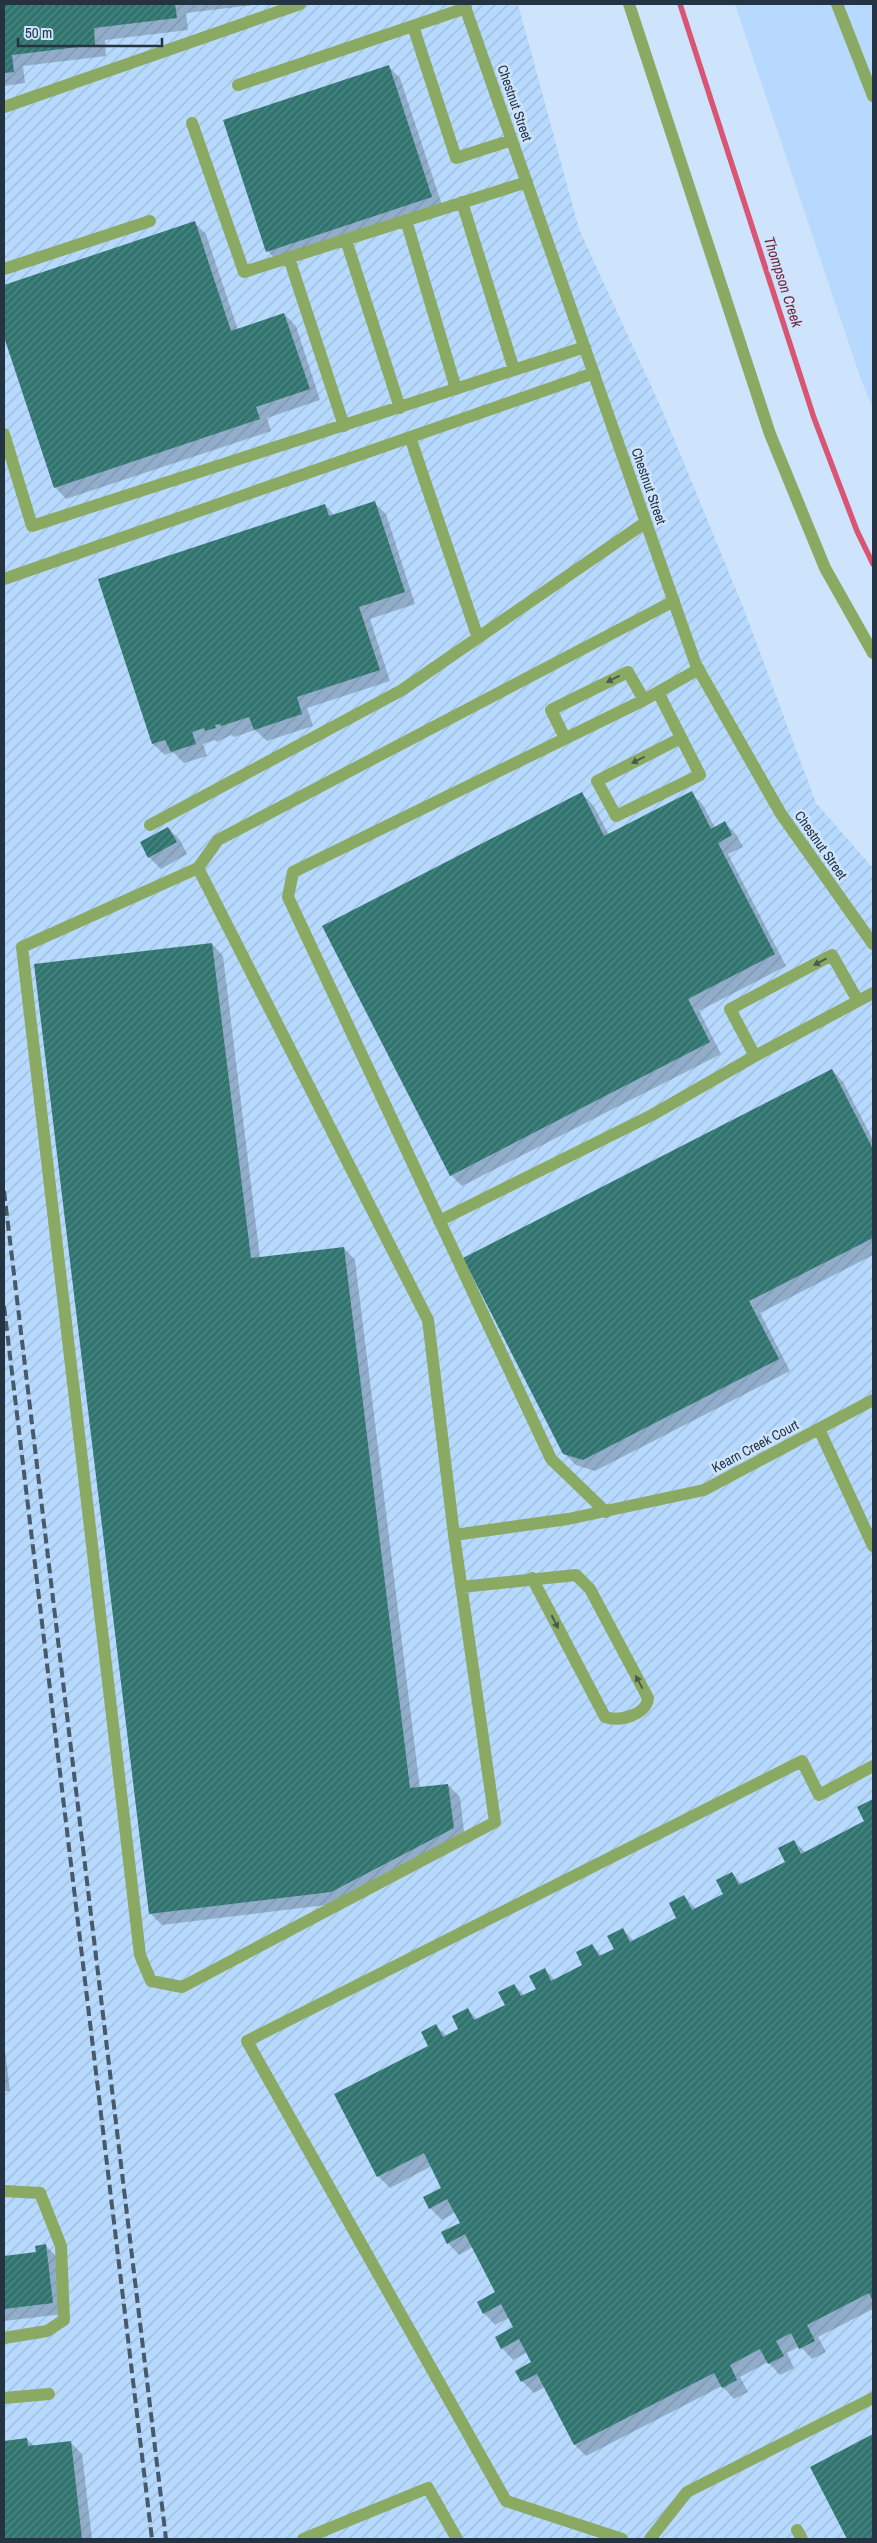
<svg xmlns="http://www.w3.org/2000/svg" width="877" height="2543" font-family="'Archivo Narrow',sans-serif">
<defs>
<pattern id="industrial-furrows" width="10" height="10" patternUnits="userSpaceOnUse" patternTransform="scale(1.25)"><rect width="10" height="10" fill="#b6d9fd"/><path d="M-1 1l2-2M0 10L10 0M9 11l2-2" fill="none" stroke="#9cbbda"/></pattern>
<pattern id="building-hatch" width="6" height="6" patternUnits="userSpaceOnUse" patternTransform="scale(1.25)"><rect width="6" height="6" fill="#30746f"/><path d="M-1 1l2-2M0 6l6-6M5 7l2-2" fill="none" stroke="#538885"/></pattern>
</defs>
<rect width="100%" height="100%" fill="#cde4fc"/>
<path fill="#b6d9fd" d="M 735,4 L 873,4 L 873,408 L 861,380 Z"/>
<path fill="url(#industrial-furrows)" d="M 4,4 L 518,4 L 579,229 L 663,412 L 743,607 L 816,803 L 873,868 L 873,2539 L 4,2539 Z"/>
<path fill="#0003" d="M 4,4 L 262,4 L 186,13 L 188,30 L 105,40 L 106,56 L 23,66 L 25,83 L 4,86 Z
M 388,66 L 400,78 L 443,208 L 279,263 L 268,251 Z
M 194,223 L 206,234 L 238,330 L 284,314 L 296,326 L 320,400 L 267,418 L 271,431 L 66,499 L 55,487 L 4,333 L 4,286 Z
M 374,503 L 386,514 L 415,604 L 370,619 L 390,681 L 307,708 L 313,726 L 267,741 L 255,730 L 234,737 L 231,735 L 217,742 L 215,740 L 203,744 L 207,756 L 184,763 L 173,752 L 165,755 L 153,744 L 99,580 L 325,505 L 335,516 Z
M 691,793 L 703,805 L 715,828 L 725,823 L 736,834 L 743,847 L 728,854 L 786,966 L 699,1011 L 721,1054 L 462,1186 L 451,1175 L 582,794 L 593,805 L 609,835 Z
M 168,828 L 180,840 L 187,854 L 161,869 L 149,857 Z
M 212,944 L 223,956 L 260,1258 L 344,1248 L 355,1260 L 420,1789 L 448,1785 L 460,1797 L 465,1840 L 343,1903 L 162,1925 L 150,1913 Z
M 832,1070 L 843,1082 L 873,1140 L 873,1255 L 760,1313 L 790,1371 L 595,1471 L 576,1465 L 564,1453 Z
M 873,1801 L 873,2309 L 818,2337 L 826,2352 L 812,2359 L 800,2346 L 787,2353 L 794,2368 L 780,2375 L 768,2362 L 740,2377 L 748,2392 L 734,2399 L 722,2386 L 586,2456 L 575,2445 L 545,2387 L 534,2393 L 522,2381 L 533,2363 L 528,2352 L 513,2360 L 502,2348 L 515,2328 L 510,2317 L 495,2325 L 484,2313 L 497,2293 L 473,2247 L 459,2255 L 448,2243 L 461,2223 L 456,2212 L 442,2220 L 430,2208 L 443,2188 L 432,2166 L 390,2188 L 378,2176 L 336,2095 L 430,2047 L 436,2026 L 447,2036 L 460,2029 L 467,2009 L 478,2020 L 506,2005 L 514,1985 L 525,1996 L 538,1989 L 545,1970 L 555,1980 L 584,1966 L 592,1945 L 602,1956 L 615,1949 L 623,1930 L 634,1941 L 678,1919 L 684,1896 L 696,1909 L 725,1894 L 732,1873 L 743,1885 L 787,1862 L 794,1841 L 806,1853 L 866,1822 Z
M 4,2042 L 10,2091 L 4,2091 Z
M 46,2246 L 57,2257 L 64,2314 L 4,2321 L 4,2249 L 5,2257 L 37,2253 Z
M 873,2436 L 873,2539 L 849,2539 L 812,2467 Z
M 27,2439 L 35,2447 L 70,2442 L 82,2454 L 92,2539 L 4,2539 L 4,2442 Z"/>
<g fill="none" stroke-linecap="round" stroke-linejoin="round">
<path stroke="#d95574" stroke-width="5.5" d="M 680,4 L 814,418 L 857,531 L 873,564"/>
</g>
<path fill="url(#building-hatch)" d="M 4,4 L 175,4 L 177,18 L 94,28 L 95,45 L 12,55 L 14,72 L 4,73 Z
M 389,65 L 432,197 L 266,252 L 223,120 Z
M 195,221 L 231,331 L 284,313 L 310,389 L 256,407 L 260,419 L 54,488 L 4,337 L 4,285 Z
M 375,501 L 405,592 L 359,607 L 380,670 L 297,697 L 302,714 L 254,730 L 249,717 L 221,726 L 220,724 L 215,725 L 216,728 L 205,731 L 204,728 L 192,732 L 196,744 L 171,752 L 165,740 L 152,744 L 98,579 L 325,504 L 329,516 Z
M 692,791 L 711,829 L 725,821 L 732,835 L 718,843 L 775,954 L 688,999 L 710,1042 L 450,1176 L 322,926 L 582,792 L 604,836 Z
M 168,827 L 177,842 L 148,858 L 140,842 Z
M 212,943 L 251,1258 L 344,1247 L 410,1788 L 448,1784 L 454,1828 L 331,1892 L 149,1914 L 34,964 Z
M 832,1069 L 873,1149 L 873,1238 L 749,1301 L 779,1359 L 583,1460 L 563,1454 L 463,1258 Z
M 873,1799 L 873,2301 L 869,2293 L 807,2325 L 815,2341 L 799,2349 L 791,2333 L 776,2341 L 784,2356 L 768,2364 L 760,2349 L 730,2365 L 737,2380 L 722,2388 L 714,2373 L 574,2445 L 537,2374 L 521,2382 L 515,2371 L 531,2362 L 519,2339 L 501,2349 L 495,2337 L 513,2327 L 501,2304 L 483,2314 L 477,2302 L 495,2292 L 465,2234 L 447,2244 L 441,2232 L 460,2223 L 447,2199 L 429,2209 L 423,2197 L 441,2188 L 424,2153 L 377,2177 L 334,2094 L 428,2046 L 421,2032 L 436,2024 L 443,2037 L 458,2029 L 452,2016 L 468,2008 L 474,2020 L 505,2005 L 498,1992 L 514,1984 L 521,1996 L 536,1989 L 529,1976 L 545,1968 L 551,1981 L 582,1965 L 576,1952 L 592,1944 L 599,1956 L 614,1949 L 607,1936 L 623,1928 L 630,1942 L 676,1918 L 669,1903 L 684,1895 L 692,1910 L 723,1894 L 716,1880 L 732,1872 L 739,1885 L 785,1862 L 778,1848 L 794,1840 L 801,1854 L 864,1821 L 857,1807 Z
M 46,2244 L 53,2303 L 4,2309 L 4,2256 L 36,2252 L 35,2246 Z
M 873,2434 L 873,2539 L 847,2539 L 810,2467 Z
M 27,2438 L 28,2446 L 71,2441 L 82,2539 L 4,2539 L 4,2441 Z"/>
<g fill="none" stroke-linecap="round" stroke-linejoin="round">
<path stroke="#8aaa64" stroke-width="12" d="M 464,4 L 696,665 L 781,814 L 873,944
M 629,4 L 770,434 L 825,568 L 873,653
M 837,4 L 873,96
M 413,26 L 456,158 L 512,140
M 238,85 L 466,8
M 4,107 L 300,4
M 192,123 L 244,272 L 527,182
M 462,202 L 514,370
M 406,220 L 456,389
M 346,240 L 400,408
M 289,258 L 344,426
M 4,269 L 150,221
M 4,434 L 32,526 L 585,347
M 410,437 L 478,638
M 4,579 L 594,373
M 674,601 L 218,840 L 198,868 L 428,1320 L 454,1535 L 568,1519 L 704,1490 L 873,1400
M 658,692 L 700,775 L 616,816 L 597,781 L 681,738
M 565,738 L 551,710 L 628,672 L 644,700
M 150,825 L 402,690 L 646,522
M 198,868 L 22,947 L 140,1955 L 151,1981 L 182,1987 L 495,1822 L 454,1535
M 755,1056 L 730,1009 L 832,955 L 858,1001
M 439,1221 L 652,1115 L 755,1056 L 873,993
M 819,1429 L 873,1546
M 606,1512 L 551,1459 L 288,897 L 293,872 L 644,700 L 699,669
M 461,1587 L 576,1575 L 590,1589 L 648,1698 C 647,1715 619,1722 605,1717 L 532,1578
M 4,2191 L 40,2193 L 61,2246 L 64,2320 L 47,2331 L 4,2338
M 4,2398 L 49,2394
M 797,2530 L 802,2539
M 303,2539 L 428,2488 L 457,2539
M 622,2539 L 506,2501 L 247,2041 L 802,1761 L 819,1795 L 873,1766
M 650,2539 L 687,2492 L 873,2398"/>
<path stroke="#48596a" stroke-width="4" stroke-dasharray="10 5" stroke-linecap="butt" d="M 4,1191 L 166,2539
M 4,1306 L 152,2539"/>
</g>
<defs><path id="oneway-solid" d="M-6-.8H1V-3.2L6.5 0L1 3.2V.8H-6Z" transform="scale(1.25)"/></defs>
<g fill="#485d4e">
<use href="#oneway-solid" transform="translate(613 679) rotate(153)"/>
<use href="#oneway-solid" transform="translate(638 760) rotate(153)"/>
<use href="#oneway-solid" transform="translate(820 962) rotate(152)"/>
<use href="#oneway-solid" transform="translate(555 1622) rotate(63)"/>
<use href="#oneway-solid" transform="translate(639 1682) rotate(-118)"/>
</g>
<g text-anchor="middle" stroke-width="5" stroke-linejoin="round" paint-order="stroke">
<g font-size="14" fill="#243342" stroke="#cde4fc">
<text transform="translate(515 103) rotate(71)" y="5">Chestnut Street</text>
<text transform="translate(649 486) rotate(71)" y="5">Chestnut Street</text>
<text transform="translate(821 845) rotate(55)" y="5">Chestnut Street</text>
<text transform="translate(755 1446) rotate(-28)" y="5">Kearn Creek Court</text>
</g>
<g font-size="15" font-style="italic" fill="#731f35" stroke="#cde4fc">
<text transform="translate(783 282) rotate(72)" y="5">Thompson Creek</text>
</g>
</g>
<rect width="877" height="2543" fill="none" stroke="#243342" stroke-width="10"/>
<path d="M18 38v8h144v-8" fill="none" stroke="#243342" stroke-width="2.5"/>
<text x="25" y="38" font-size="15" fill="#243342" stroke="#cde4fc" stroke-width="4" paint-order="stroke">50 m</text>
</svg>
